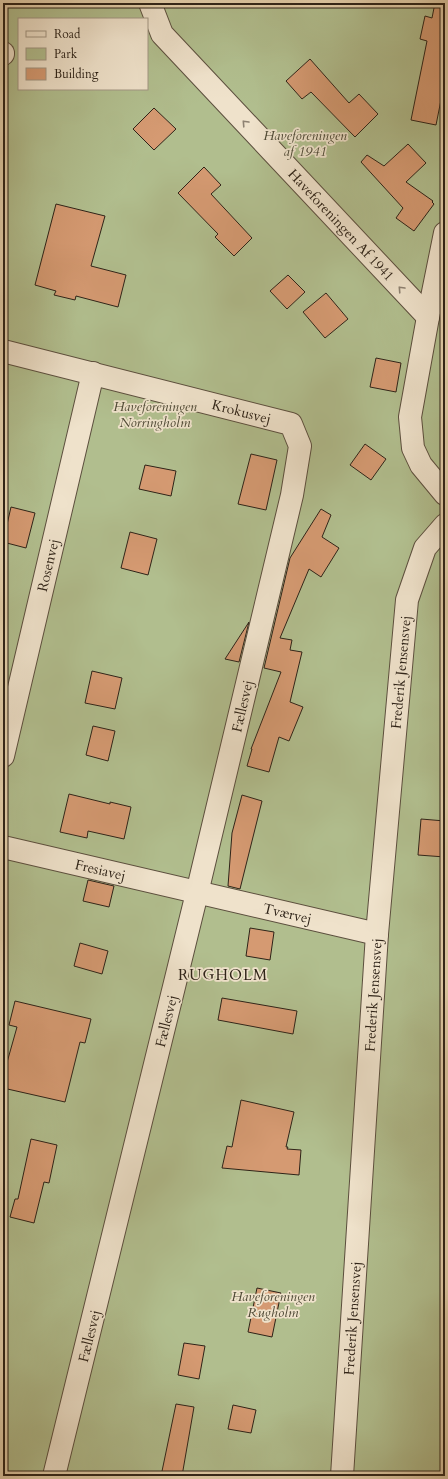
<svg xmlns="http://www.w3.org/2000/svg" width="448" height="1479" font-family="Cardo,serif">
<rect width="100%" height="100%" fill="#e7d3af"/>
<filter id="stains"><feTurbulence type="fractalNoise" baseFrequency=".005" numOctaves="4"/><feColorMatrix values="0 0 0 0 .2 0 0 0 0 .09 0 0 0 0 .02 0 0 0 .5 -.17"/></filter>
<radialGradient id="worn" r=".72"><stop offset=".6" stop-color="#630" stop-opacity="0"/><stop offset="1" stop-color="#630" stop-opacity=".3"/></radialGradient>
<path fill="#b1be8e" stroke="#707053" fill-rule="evenodd" d="M 3,3 L 445,3 L 445,1476 L 3,1476 ZM 19,19 L 147,19 L 147,89 L 19,89 Z"/>
<path fill="#d59a72" stroke="#2e2318" d="M 435,3 L 445,3 L 445,80 L 436,125 L 411,120 L 427,41 L 420,39 L 425,16 L 432,18 Z
M 310,59 L 349,103 L 359,94 L 378,114 L 355,137 L 311,92 L 302,99 L 286,81 Z
M 154,108 L 176,129 L 154,150 L 133,129 Z
M 408,144 L 426,163 L 406,182 L 433,201 L 432,202 L 434,204 L 414,231 L 396,218 L 403,208 L 361,162 L 367,155 L 384,166 Z
M 204,167 L 221,185 L 211,194 L 252,238 L 234,256 L 215,237 L 218,234 L 178,193 Z
M 56,204 L 105,216 L 91,266 L 126,275 L 118,307 L 76,296 L 75,300 L 54,295 L 56,291 L 35,285 Z
M 288,275 L 305,292 L 287,309 L 270,291 Z
M 326,293 L 348,319 L 325,338 L 303,312 Z
M 376,358 L 401,363 L 396,392 L 370,387 Z
M 365,444 L 386,459 L 371,480 L 350,465 Z
M 251,454 L 277,460 L 266,510 L 238,504 Z
M 145,465 L 176,471 L 171,496 L 139,489 Z
M 11,507 L 35,513 L 26,548 L 3,542 Z
M 321,509 L 331,515 L 322,537 L 339,548 L 321,577 L 309,569 L 280,638 L 292,640 L 290,650 L 302,652 L 290,702 L 303,707 L 289,741 L 279,737 L 269,772 L 247,766 L 252,749 L 251,749 L 281,672 L 264,668 L 290,558 Z
M 130,532 L 157,539 L 148,575 L 121,568 Z
M 249,622 L 239,662 L 225,659 Z
M 92,671 L 122,678 L 115,709 L 85,703 Z
M 93,726 L 115,731 L 108,761 L 86,755 Z
M 69,794 L 110,804 L 110,802 L 131,807 L 124,839 L 88,831 L 87,838 L 60,832 Z
M 242,795 L 262,801 L 240,889 L 228,886 L 232,833 Z
M 421,819 L 445,821 L 445,857 L 418,855 Z
M 88,880 L 114,886 L 109,907 L 83,901 Z
M 250,928 L 274,932 L 270,960 L 246,956 Z
M 80,943 L 108,951 L 102,974 L 74,966 Z
M 222,998 L 297,1011 L 293,1034 L 218,1020 Z
M 15,1001 L 91,1019 L 85,1043 L 80,1042 L 65,1102 L 3,1088 L 3,1065 L 6,1066 L 17,1027 L 9,1025 Z
M 241,1100 L 294,1112 L 286,1147 L 288,1147 L 287,1149 L 301,1150 L 299,1175 L 222,1168 L 227,1146 L 232,1147 Z
M 31,1139 L 57,1145 L 49,1183 L 44,1182 L 34,1223 L 10,1217 L 15,1199 L 18,1199 Z
M 257,1288 L 281,1293 L 272,1337 L 248,1332 Z
M 184,1343 L 205,1346 L 199,1379 L 178,1375 Z
M 176,1404 L 194,1407 L 182,1476 L 161,1476 Z
M 233,1405 L 256,1410 L 251,1433 L 228,1429 Z"/>
<g fill="none" stroke-linecap="round" stroke-linejoin="round">
<g stroke="#5c4f3e" stroke-width="24">
<g id="minor">
<path id="s1" d="M 150,3 L 162,34 L 428,317"/>
<path d="M 3,54 L 3,53"/>
<path d="M 445,233 L 428,317 L 410,417 L 413,448 L 421,465 L 445,494"/>
<path id="s2" d="M 3,351 L 291,424 L 300,446 L 292,495 L 197,893 L 54,1476"/>
<path id="s3" d="M 3,756 L 93,373"/>
<path id="s4" d="M 3,847 L 377,934"/>
<path id="s5" d="M 342,1476 L 377,934 L 407,600 L 425,548 L 445,525"/>
</g>
</g>
<use href="#minor" stroke="#efe2cb" stroke-width="22"/>
</g>
<defs><path id="oneway-chevron" d="M-2-3.5L2.5 0L-2 3.5" fill="none" stroke-width="1.6" stroke-linecap="round" stroke-linejoin="round"/></defs>
<g stroke="#8e8272">
<use href="#oneway-chevron" transform="translate(245 123) rotate(-133)"/>
<use href="#oneway-chevron" transform="translate(401 289) rotate(-133)"/>
</g>
<g text-anchor="middle" stroke-width="3.5" stroke-linejoin="round" paint-order="stroke">
<g font-size="14" font-style="italic" fill="#4f4a36" stroke="#efe2cb">
<text x="305" y="140">Haveforeningen<tspan x="305" dy="16">af 1941</tspan></text>
<text x="155" y="411">Haveforeningen<tspan x="155" dy="16">Norringholm</tspan></text>
<text x="273" y="1301">Haveforeningen<tspan x="273" dy="16">Rugholm</tspan></text>
</g>
<g font-size="14" fill="#2e2318" stroke="#efe2cb">
<text dy="5" stroke="none"><textPath href="#s1" startOffset="295">Haveforeningen Af 1941</textPath></text>
<text dy="5" stroke="none"><textPath href="#s2" startOffset="246">Krokusvej</textPath></text>
<text dy="5" stroke="none"><textPath href="#s3" startOffset="196">Rosenvej</textPath></text>
<text dy="5" stroke="none"><textPath href="#s5" startOffset="806">Frederik Jensensvej</textPath></text>
<text transform="translate(242 706) rotate(-77)" y="5">Fællesvej</text>
<text dy="5" stroke="none"><textPath href="#s4" startOffset="100">Fresiavej</textPath></text>
<text dy="5" stroke="none"><textPath href="#s4" startOffset="292">Tværvej</textPath></text>
<text dy="5" stroke="none"><textPath href="#s5" startOffset="482">Frederik Jensensvej</textPath></text>
<text transform="translate(166 1021) rotate(-76)" y="5">Fællesvej</text>
<text dy="5" stroke="none"><textPath href="#s5" startOffset="158">Frederik Jensensvej</textPath></text>
<text transform="translate(89 1336) rotate(-76)" y="5">Fællesvej</text>
</g>
<g font-size="15" letter-spacing="1" fill="#2e2318" stroke="#efe2cb">
<text x="223" y="980">RUGHOLM</text>
</g>
</g>
<rect width="448" height="1479" fill="none" stroke="#e7d3af" stroke-width="16"/>
<rect x="4" y="4" width="440" height="1471" fill="none" stroke="#2e2318" stroke-width="2"/>
<rect x="8" y="8" width="432" height="1463" fill="none" stroke="#2e2318"/>
<rect x="18" y="18" width="130" height="72" fill="#efe2cb" stroke="#a29683"/>
<rect x="26" y="31" width="20" height="6" fill="#efe2cb" stroke="#a29683"/>
<text x="54" y="38" font-size="12" fill="#2e2318">Road</text>
<rect x="26" y="48" width="20" height="12" fill="#b1be8e" stroke="#a29683"/>
<text x="54" y="58" font-size="12" fill="#2e2318">Park</text>
<rect x="26" y="68" width="20" height="12" fill="#d59a72" stroke="#a29683"/>
<text x="54" y="78" font-size="12" fill="#2e2318">Building</text>
<rect width="100%" height="100%" filter="url(#stains)"/>
<rect width="100%" height="100%" fill="url(#worn)"/>
</svg>
